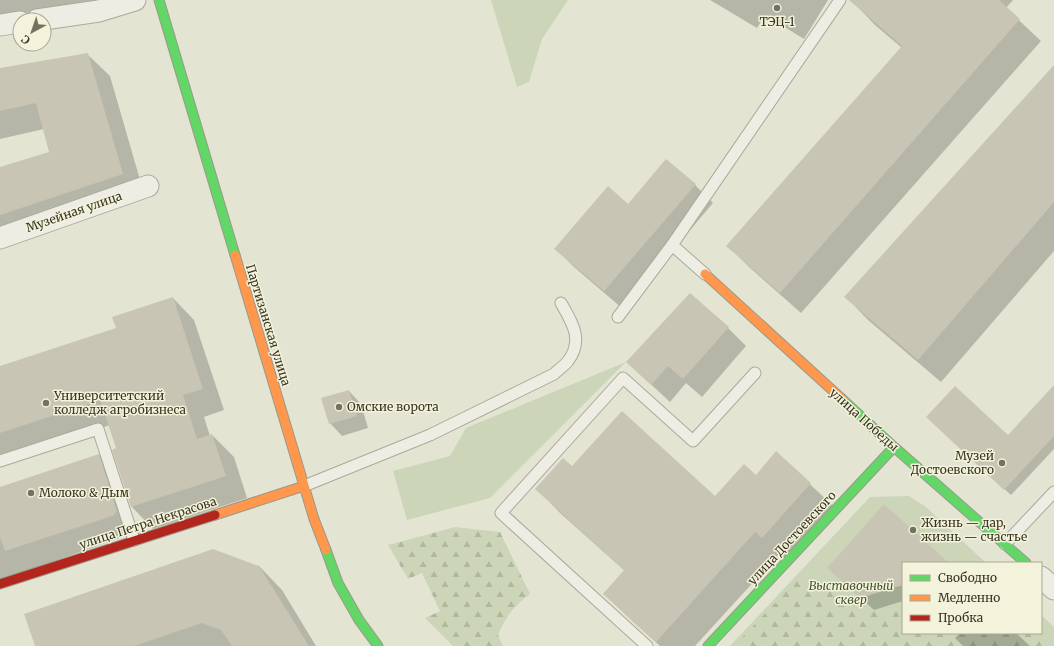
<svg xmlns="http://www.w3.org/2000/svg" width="1054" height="646" font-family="Merriweather,serif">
<defs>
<pattern id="forest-firs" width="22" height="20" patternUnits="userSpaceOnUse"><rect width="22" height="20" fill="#ccd5b8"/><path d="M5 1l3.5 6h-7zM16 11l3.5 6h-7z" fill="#b0b79e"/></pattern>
</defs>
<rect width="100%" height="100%" fill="#e4e4d3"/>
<path fill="#ccd5b8" d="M 491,0 L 568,0 L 542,39 L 529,82 L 517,87 Z
M 626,362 L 490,498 L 407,520 L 393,471 L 450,456 L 466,428 Z
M 909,496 L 926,507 L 986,563 L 903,563 L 903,633 L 1041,633 L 1041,615 L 1054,627 L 1054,646 L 730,646 L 870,497 Z"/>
<path fill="url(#forest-firs)" d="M 455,527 L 500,532 L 530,594 C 514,606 506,616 498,635 L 503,646 L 453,646 L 425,618 L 440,611 L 422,573 L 408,579 L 388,545 Z
M 801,576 L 862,609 L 903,606 L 903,633 L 1041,633 L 1054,646 L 734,646 Z"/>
<path fill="#0003" d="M 0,0 L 105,0 L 0,17 Z
M 710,0 L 828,0 L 804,39 L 765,15 L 757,28 Z
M 858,0 L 1013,0 L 1006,8 L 1041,41 L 801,313 L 749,267 L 728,246 L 902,48 L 875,25 L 855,4 Z
M 87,54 L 110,76 L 145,197 L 0,244 L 0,168 L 50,153 L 44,129 L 0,139 L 0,69 Z
M 1054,66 L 1054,251 L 941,382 L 868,320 L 846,297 Z
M 667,160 L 695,185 L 713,203 L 623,309 L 574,267 L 556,249 L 628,205 Z
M 690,295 L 728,328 L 746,346 L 702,397 L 686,383 L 670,402 L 627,362 Z
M 173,298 L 194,320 L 224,410 L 204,417 L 210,436 L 212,435 L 234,457 L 247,498 L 153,529 L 132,507 L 113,450 L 118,449 L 110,425 L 0,461 L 0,367 L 118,328 Z
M 1054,386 L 1054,449 L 1011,495 L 934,423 L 1008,436 Z
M 349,391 L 361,404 L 368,428 L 342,436 L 330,423 Z
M 777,453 L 833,506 L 785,560 L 779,554 L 695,646 L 660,646 L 627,616 L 604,593 L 625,571 L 559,512 L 537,489 L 572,468 L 715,498 L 756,476 Z
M 99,455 L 119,476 L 137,532 L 0,580 L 0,488 Z
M 884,506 L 947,563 L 903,563 L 903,601 L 874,610 L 828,568 Z
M 259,566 L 282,590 L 316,646 L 36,646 Z
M 960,633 L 1016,633 L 1030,646 L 963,646 L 955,638 Z"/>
<path fill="#c8c5b4" d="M 849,0 L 999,0 L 1020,19 L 780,293 L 726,246 L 902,46 Z
M 88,53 L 123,174 L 0,215 L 0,167 L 49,152 L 36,103 L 0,111 L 0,68 Z
M 1054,65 L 1054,202 L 918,360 L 844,297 Z
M 666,159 L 696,184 L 604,291 L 554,249 L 608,186 L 628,204 Z
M 690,293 L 729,327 L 683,379 L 668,366 L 651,385 L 626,362 Z
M 173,297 L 203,389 L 183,395 L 197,439 L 212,434 L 226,476 L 131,507 L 112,450 L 116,448 L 100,400 L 0,433 L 0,366 L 116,328 L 112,317 Z
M 1054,385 L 1054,436 L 1004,490 L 926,417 L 955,386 L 1008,435 Z
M 349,390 L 357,416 L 329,424 L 321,398 Z
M 622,411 L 715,496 L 744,464 L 756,475 L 776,451 L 811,483 L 762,538 L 755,532 L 656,642 L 603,594 L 624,570 L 535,489 L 563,458 L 572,466 Z
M 99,454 L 117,512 L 114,513 L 115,515 L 5,551 L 0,537 L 0,487 Z
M 884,504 L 949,563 L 903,563 L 903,585 L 860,598 L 827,568 Z
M 213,549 L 259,566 L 309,646 L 232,646 L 221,630 L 202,623 L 134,646 L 35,646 L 24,614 Z"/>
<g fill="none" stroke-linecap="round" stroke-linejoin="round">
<g stroke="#aaa99b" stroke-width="13">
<path id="lane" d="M 672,245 L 705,274
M 618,317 L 672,245 L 840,0
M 0,461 L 98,429 L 134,540
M 304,486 L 430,435 L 554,374 C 558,370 564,366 568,361 C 584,340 572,322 561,303
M 1005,544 L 1054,492
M 647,646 L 501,513 L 623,378 L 693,441 L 755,373"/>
</g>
<g stroke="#aaa99b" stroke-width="23">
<path id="street" d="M 37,20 L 99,11 L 135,0
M 0,25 L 20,22
M 0,238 L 148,186
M 1041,577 L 1054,589"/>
</g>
<g stroke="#9a998b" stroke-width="11">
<path id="fast" d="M 159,0 L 235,255
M 842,399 L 894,447 L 1026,563
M 326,550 L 338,583 L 359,620 L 378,646
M 708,646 L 894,447"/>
</g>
<g stroke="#9a998b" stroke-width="11">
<path id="slow" d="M 235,255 L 314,519 L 326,550
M 705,274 L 842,399
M 215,515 L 304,486"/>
</g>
<g stroke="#9a998b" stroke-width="11">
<path id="jam" d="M 0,584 L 215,515"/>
</g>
<use href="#lane" stroke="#edede4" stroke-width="11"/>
<use href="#street" stroke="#edede4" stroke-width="21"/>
<use href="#fast" stroke="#63d668" stroke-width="9"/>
<use href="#slow" stroke="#ff974d" stroke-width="9"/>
<use href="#jam" stroke="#b3261e" stroke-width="9"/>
</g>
<g fill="#767261" stroke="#f3f3db" stroke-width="1.5">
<circle cx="777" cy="8" r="4"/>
<circle cx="46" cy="403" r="4"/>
<circle cx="339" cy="407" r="4"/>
<circle cx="1002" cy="463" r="4"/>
<circle cx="31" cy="493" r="4"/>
<circle cx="913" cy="530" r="4"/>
</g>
<g text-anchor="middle" stroke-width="3" stroke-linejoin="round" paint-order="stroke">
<g font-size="12" fill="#3a3523" stroke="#f3f3db" text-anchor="start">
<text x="777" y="26" text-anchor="middle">ТЭЦ-1</text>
<text x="54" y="400">Университетский<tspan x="54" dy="14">колледж агробизнеса</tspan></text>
<text x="347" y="411">Омские ворота</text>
<text x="994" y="460" text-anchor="end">Музей<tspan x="994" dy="14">Достоевского</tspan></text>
<text x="39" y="497">Молоко &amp; Дым</text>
<text x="921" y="527">Жизнь — дар,<tspan x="921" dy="14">жизнь — счастье</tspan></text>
</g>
<g font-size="12" fill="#3a3523" stroke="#f3f3db">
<text transform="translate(74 212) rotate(-19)" y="4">Музейная улица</text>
<text transform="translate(268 325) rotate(73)" y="4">Партизанская улица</text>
<text transform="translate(864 420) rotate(42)" y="4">улица Победы</text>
<text transform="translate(148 523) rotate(-18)" y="4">улица Петра Некрасова</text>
<text transform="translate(792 538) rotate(-47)" y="4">улица Достоевского</text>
</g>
<g font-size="12" font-style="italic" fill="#3e542c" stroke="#f3f3db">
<text x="851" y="590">Выставочный<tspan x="851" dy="14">сквер</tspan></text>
</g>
</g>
<rect x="902" y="562" width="140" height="72" fill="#f3f3db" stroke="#a9a791"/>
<rect x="910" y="575" width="20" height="6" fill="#63d668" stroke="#a9a791"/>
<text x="938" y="582" font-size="12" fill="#3a3523">Свободно</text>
<rect x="910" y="595" width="20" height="6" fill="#ff974d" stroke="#a9a791"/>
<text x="938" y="602" font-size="12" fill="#3a3523">Медленно</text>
<rect x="910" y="615" width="20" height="6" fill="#b3261e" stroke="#a9a791"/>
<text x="938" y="622" font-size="12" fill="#3a3523">Пробка</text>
<g transform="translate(32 32) rotate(220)"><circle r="19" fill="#f3f3db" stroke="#a9a791"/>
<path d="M0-3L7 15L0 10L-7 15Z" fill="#767261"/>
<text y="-6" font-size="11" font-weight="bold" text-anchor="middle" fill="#3a3523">С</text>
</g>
</svg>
